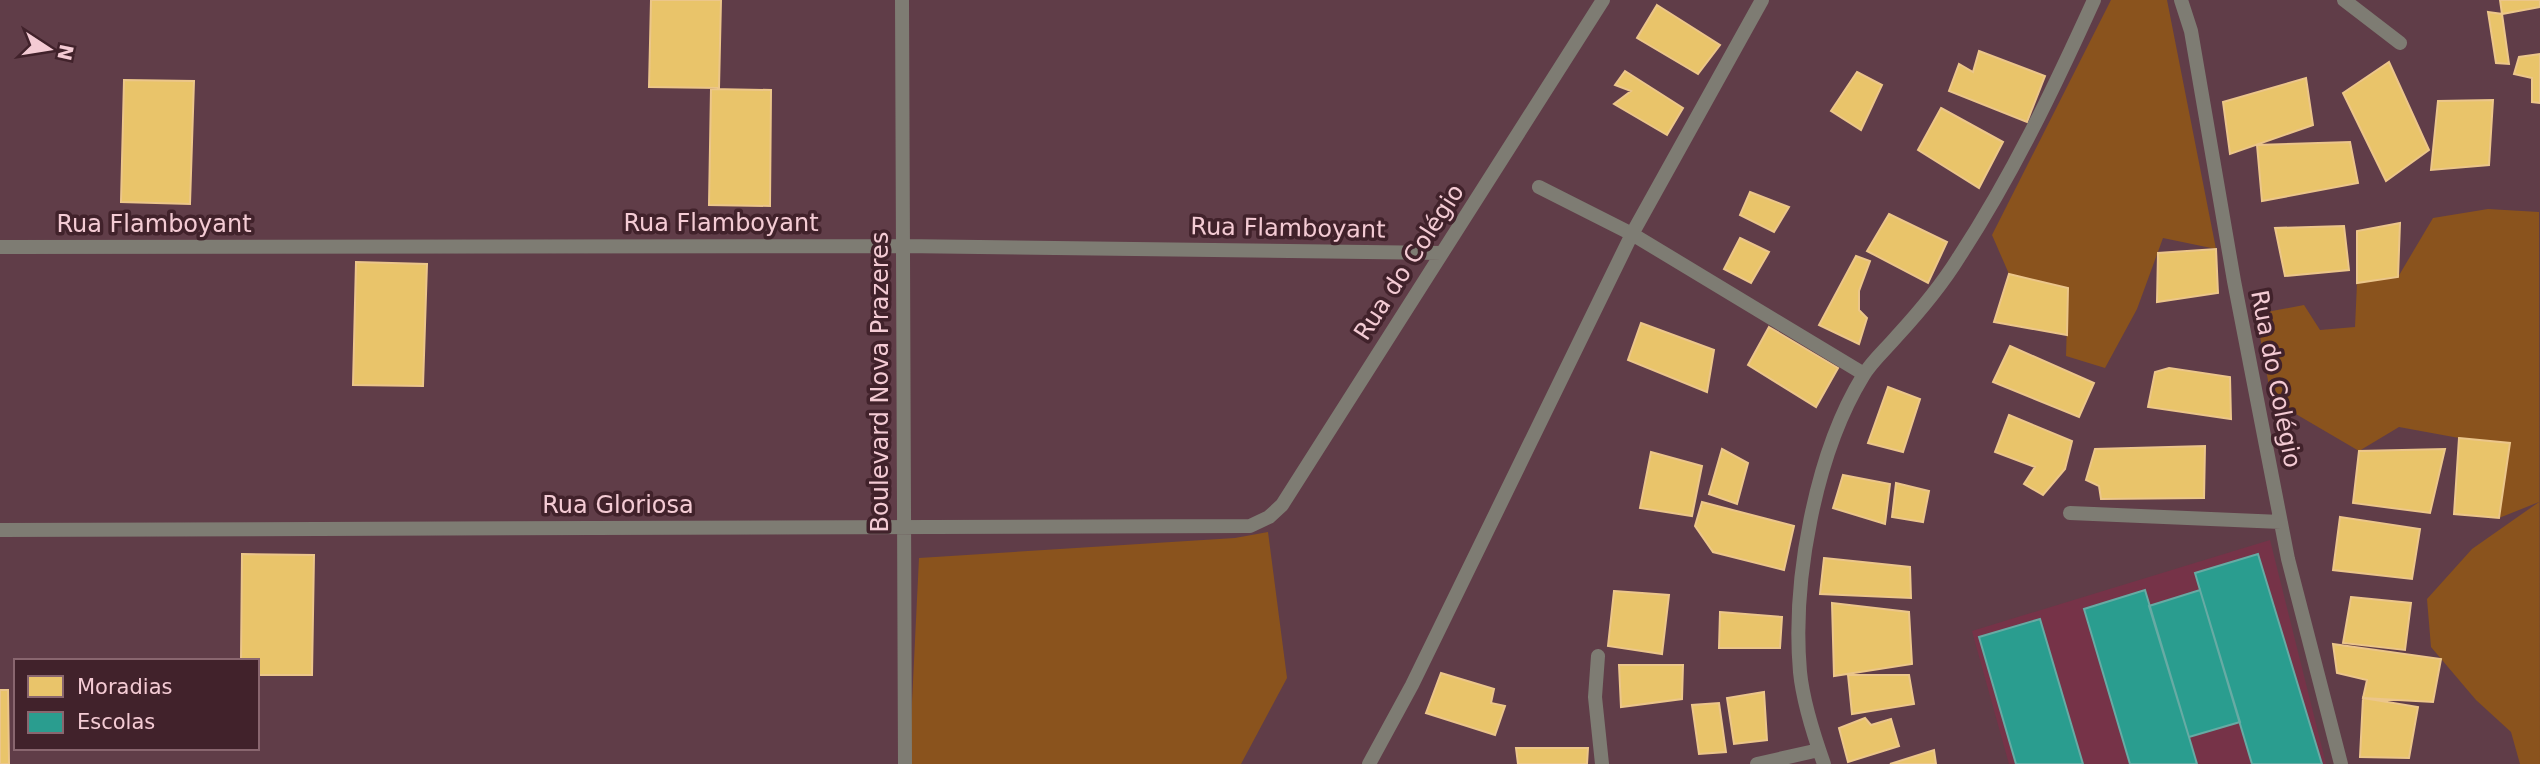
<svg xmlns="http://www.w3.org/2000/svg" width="2540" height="764" font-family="'DejaVu Sans',sans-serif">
<rect width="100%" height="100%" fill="#603d48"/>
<path fill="#763348" d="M 2270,540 L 2326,764 L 2009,764 L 1972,631 Z"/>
<path fill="#8a531d" d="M 2111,0 L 2167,0 L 2216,249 L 2163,238 L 2137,309 L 2105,368 L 2066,356 L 2068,288 L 2009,274 L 1992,235 Z
M 2488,209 L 2539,212 L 2540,764 L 2520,764 L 2511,732 L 2476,700 L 2431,647 L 2427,599 L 2472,549 L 2539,502 L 2499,518 L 2510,443 L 2459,438 L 2399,427 L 2359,451 L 2289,410 L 2269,386 L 2256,314 L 2304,305 L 2320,330 L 2355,327 L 2357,283 L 2398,277 L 2433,218 Z
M 1268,532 L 1287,678 L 1241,764 L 909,764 L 919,558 L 1235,538 Z"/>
<path fill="#e9c46a" stroke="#ecc68a" stroke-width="2" d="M 651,0 L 721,0 L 719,88 L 649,87 Z
M 2500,0 L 2540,0 L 2540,7 L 2502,14 Z
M 1657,5 L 1720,45 L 1698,74 L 1637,38 Z
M 2488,12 L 2502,14 L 2509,64 L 2496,63 Z
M 1979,51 L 2045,76 L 2027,122 L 1949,91 L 1959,64 L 1973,72 Z
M 2540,54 L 2540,103 L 2532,102 L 2532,78 L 2514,74 L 2519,57 Z
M 2389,62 L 2429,150 L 2386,181 L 2343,93 Z
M 1625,71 L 1683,108 L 1667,135 L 1614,104 L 1631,91 L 1615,85 Z
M 1857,72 L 1882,85 L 1861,130 L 1831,111 Z
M 2306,78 L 2313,125 L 2230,154 L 2223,102 Z
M 124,80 L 194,81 L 190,204 L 121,202 Z
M 711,89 L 771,90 L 770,206 L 709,205 Z
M 2493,100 L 2489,165 L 2431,170 L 2438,101 Z
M 1941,108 L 2003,142 L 1979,188 L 1918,150 Z
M 2350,142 L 2358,183 L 2262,201 L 2257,145 Z
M 1750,192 L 1789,207 L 1774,232 L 1740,215 Z
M 1889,214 L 1947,242 L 1928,283 L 1867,251 Z
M 2400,223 L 2398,277 L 2357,283 L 2357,231 Z
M 2344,226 L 2349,270 L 2285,276 L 2275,228 Z
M 1740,238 L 1769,252 L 1751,283 L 1724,269 Z
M 2216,249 L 2218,293 L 2157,302 L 2158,253 Z
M 1856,256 L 1870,261 L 1859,291 L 1859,310 L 1867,318 L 1859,344 L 1819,325 Z
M 356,262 L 427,264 L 423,386 L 353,385 Z
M 2009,274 L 2068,288 L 2067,335 L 1994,322 Z
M 1641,323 L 1714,350 L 1707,392 L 1628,360 Z
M 1769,327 L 1838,368 L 1816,407 L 1748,365 Z
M 2010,346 L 2094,383 L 2079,417 L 1993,382 Z
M 2169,368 L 2230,377 L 2231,419 L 2148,407 L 2155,372 Z
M 1888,387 L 1920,399 L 1903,452 L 1868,443 Z
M 2009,415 L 2072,441 L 2065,469 L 2043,495 L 2024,484 L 2035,467 L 1995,452 Z
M 2459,438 L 2510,443 L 2499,518 L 2454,514 Z
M 2205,446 L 2204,498 L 2101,499 L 2099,486 L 2086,480 L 2095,449 Z
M 1722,449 L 1748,463 L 1737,504 L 1709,494 Z
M 2445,449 L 2430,513 L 2353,503 L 2359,451 Z
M 1651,452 L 1702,466 L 1692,516 L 1640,508 Z
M 1843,475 L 1890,484 L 1885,524 L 1833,508 Z
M 1896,483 L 1929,491 L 1923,522 L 1892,517 Z
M 1702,502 L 1794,526 L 1784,570 L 1713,552 L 1695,526 Z
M 2340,517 L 2420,529 L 2412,579 L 2333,570 Z
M 242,554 L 314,555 L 312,675 L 257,675 L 257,661 L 241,661 Z
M 1824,558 L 1910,567 L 1911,598 L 1820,594 Z
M 1614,591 L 1669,595 L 1662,654 L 1608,646 Z
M 2351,597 L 2411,603 L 2405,650 L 2343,643 Z
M 1832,603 L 1909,612 L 1912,664 L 1834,676 Z
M 1720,612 L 1782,617 L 1780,648 L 1719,648 Z
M 2333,644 L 2441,659 L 2433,702 L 2363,698 L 2367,680 L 2337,673 Z
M 1619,665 L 1683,665 L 1682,699 L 1621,707 Z
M 1441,673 L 1494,689 L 1491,703 L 1505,706 L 1495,735 L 1426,713 Z
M 1848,675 L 1909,675 L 1914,704 L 1852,714 Z
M 0,690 L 8,690 L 9,764 L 0,764 Z
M 1764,692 L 1767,740 L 1734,744 L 1727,698 Z
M 2363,698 L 2418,707 L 2409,758 L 2360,757 Z
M 1719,703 L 1726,752 L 1699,754 L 1692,705 Z
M 1865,718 L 1871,725 L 1891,719 L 1899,746 L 1848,762 L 1839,728 Z
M 1516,748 L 1588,748 L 1587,764 L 1518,764 Z
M 1934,750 L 1936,764 L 1890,764 Z"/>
<path fill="#2a9d8f" stroke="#67aba4" stroke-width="2" d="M 2258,554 L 2322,764 L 2252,764 L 2200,590 L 2195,573 Z
M 2145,590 L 2189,737 L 2197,764 L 2130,764 L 2084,609 Z
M 2200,590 L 2240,722 L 2189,737 L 2149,606 Z
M 2040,619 L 2083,764 L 2016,764 L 1979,637 Z"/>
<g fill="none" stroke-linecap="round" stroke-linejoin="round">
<path stroke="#7e7c73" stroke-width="14" d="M 902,0 L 905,764
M 2181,0 L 2191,31 L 2234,281 L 2288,559 L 2341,764
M 2344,0 L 2400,43
M 1539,187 L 1632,234 L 1864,374
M 0,247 L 902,246 L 1442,253
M 2070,513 L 2281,522
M 0,530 L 1250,526 L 1269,517 L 1282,505 L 1603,0
M 1598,656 L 1595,697 L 1602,764
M 1369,764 L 1412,685 L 1632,234 L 1762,0
M 1757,764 L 1819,750
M 1824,764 C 1814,736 1803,702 1800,672 C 1792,582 1815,454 1863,376 C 1871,362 1886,349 1897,336 C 1920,311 1941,286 1959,257 C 2012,176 2054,88 2094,0"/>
</g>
<g text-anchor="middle" stroke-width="7" stroke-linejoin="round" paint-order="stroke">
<g font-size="24" fill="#f4cbd4" stroke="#41222b">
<text x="721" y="231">Rua Flamboyant</text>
<text x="154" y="232">Rua Flamboyant</text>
<text transform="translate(1288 228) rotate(1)" y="8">Rua Flamboyant</text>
<text transform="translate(1409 262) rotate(-57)" y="8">Rua do Colégio</text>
<text transform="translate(2276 379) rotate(79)" y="8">Rua do Colégio</text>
<text transform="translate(880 382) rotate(-90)" y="8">Boulevard Nova Prazeres</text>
<text x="618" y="513">Rua Gloriosa</text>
</g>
</g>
<rect x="14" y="659" width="245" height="91" fill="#41222b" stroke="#89666f" stroke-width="2"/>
<rect x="28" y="676" width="35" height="21" fill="#e9c46a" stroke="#89666f" stroke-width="2"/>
<text x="77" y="694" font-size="21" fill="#f4cbd4">Moradias</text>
<rect x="28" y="712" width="35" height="21" fill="#2a9d8f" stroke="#89666f" stroke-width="2"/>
<text x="77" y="729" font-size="21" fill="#f4cbd4">Escolas</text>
<g transform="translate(49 49) rotate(102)" stroke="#41222b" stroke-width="5" paint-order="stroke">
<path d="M0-5L12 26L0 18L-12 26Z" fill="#f4cbd4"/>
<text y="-10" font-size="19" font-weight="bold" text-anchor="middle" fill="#f4cbd4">N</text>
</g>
</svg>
